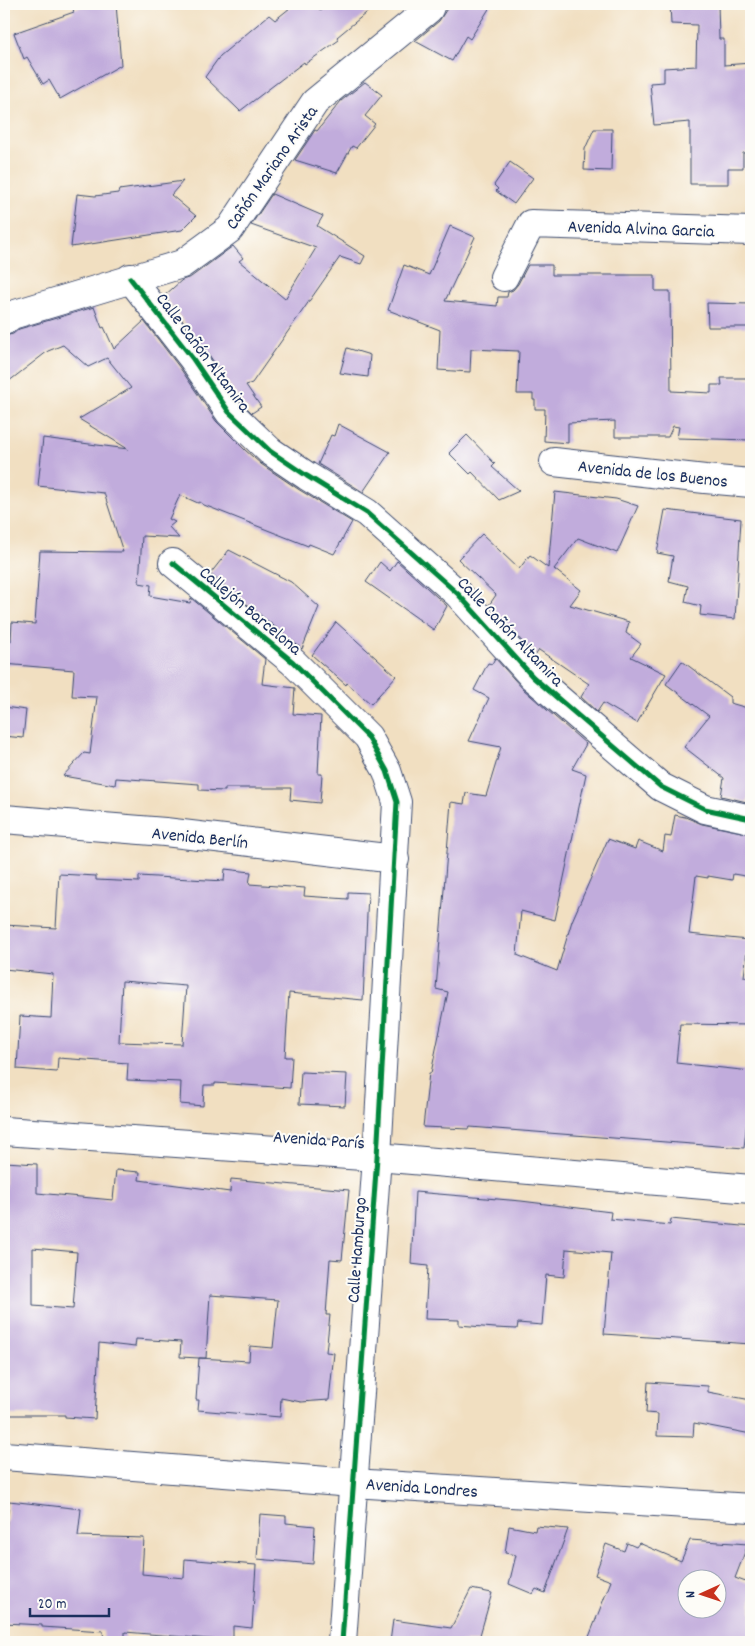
<svg xmlns="http://www.w3.org/2000/svg" width="755" height="1646" font-family="Dekko,sans-serif">
<rect width="100%" height="100%" fill="#fdfcf7"/>
<filter id="ink" filterUnits="userSpaceOnUse"><feTurbulence type="fractalNoise" baseFrequency=".02" numOctaves="2"/><feDisplacementMap in="SourceGraphic" scale="10" xChannelSelector="R" yChannelSelector="G"/><feConvolveMatrix kernelMatrix="1 2 1 2 8 2 1 2 1" color-interpolation-filters="sRGB"/></filter>
<filter id="wash" filterUnits="userSpaceOnUse"><feTurbulence type="fractalNoise" baseFrequency=".0096" numOctaves="4" result="noise"/><feDisplacementMap in="SourceGraphic" scale="20" xChannelSelector="R" yChannelSelector="G"/><feGaussianBlur stdDeviation="1.12" result="paint"/><feColorMatrix in="noise" values="0 0 0 0 0 0 0 0 0 0 0 0 0 0 0 0 0 1.4 0 .05"/><feComposite in="paint" operator="in"/></filter>
<g filter="url(#wash)">
<rect width="100%" height="100%" fill="#f1dfc1"/>
<g id="blocks">
<path fill="#c1acdc" fill-rule="evenodd" d="M 91,4 L 116,4 L 121,65 L 60,99 L 49,80 L 43,84 L 27,57 L 24,59 L 14,33 L 74,12 L 73,9 Z
M 295,4 L 314,4 L 321,11 L 328,4 L 377,4 L 337,37 L 339,40 L 305,64 L 304,62 L 240,111 L 205,77 L 220,56 L 269,15 L 275,20 Z
M 450,4 L 492,4 L 470,39 L 466,36 L 452,61 L 415,41 L 439,21 Z
M 670,4 L 718,4 L 719,39 L 724,39 L 724,65 L 751,63 L 751,152 L 743,153 L 743,168 L 728,168 L 728,184 L 690,184 L 690,122 L 654,125 L 650,83 L 664,82 L 664,68 L 696,66 L 697,25 L 671,24 Z
M 365,82 L 382,95 L 365,116 L 375,124 L 356,148 L 352,146 L 337,173 L 295,160 L 315,130 L 317,131 L 341,101 Z
M 594,129 L 612,129 L 611,171 L 584,170 L 585,149 Z
M 510,162 L 533,178 L 514,204 L 496,191 L 498,189 L 494,185 Z
M 183,181 L 171,195 L 196,216 L 182,230 L 71,247 L 77,194 L 95,196 L 118,193 L 119,190 Z
M 272,194 L 323,216 L 317,226 L 365,256 L 361,264 L 340,257 L 252,383 L 246,385 L 261,407 L 252,413 L 241,402 L 205,349 L 164,296 L 182,280 L 191,277 L 233,246 L 243,258 L 239,261 L 285,299 L 316,248 L 251,225 Z
M 450,226 L 475,237 L 445,301 L 497,306 L 498,297 L 507,297 L 508,292 L 513,290 L 518,284 L 528,265 L 552,265 L 552,275 L 655,275 L 655,291 L 670,291 L 671,391 L 711,393 L 711,385 L 722,385 L 721,378 L 751,378 L 751,440 L 677,438 L 679,427 L 673,426 L 668,437 L 615,437 L 615,421 L 568,423 L 568,443 L 544,441 L 545,409 L 535,409 L 535,400 L 533,400 L 533,394 L 517,394 L 519,351 L 471,349 L 470,372 L 438,370 L 440,330 L 388,310 L 404,265 L 429,275 Z
M 707,303 L 751,304 L 751,327 L 708,327 Z
M 94,307 L 102,328 L 104,327 L 114,349 L 144,321 L 180,368 L 216,421 L 245,450 L 261,464 L 298,489 L 352,522 L 334,554 L 309,544 L 308,546 L 204,505 L 200,502 L 198,503 L 180,495 L 169,519 L 175,522 L 169,527 L 179,538 L 142,536 L 139,583 L 151,585 L 150,596 L 190,603 L 191,598 L 265,659 L 262,684 L 295,688 L 293,714 L 321,716 L 318,774 L 322,774 L 320,803 L 290,800 L 291,788 L 225,788 L 225,791 L 199,790 L 199,784 L 116,778 L 115,785 L 63,776 L 84,753 L 90,754 L 97,697 L 72,696 L 74,670 L 4,664 L 4,641 L 11,641 L 12,622 L 35,624 L 40,551 L 123,552 L 104,493 L 38,486 L 43,438 L 128,449 L 79,419 L 131,388 L 107,358 L 88,367 L 63,345 L 48,351 L 4,385 L 4,336 L 13,334 L 19,329 Z
M 347,348 L 370,355 L 368,377 L 340,373 Z
M 338,424 L 390,452 L 363,492 L 318,464 L 331,435 L 334,436 Z
M 467,435 L 495,464 L 492,467 L 519,491 L 499,500 L 472,472 L 470,474 L 449,453 Z
M 555,492 L 616,499 L 638,506 L 617,553 L 578,538 L 554,569 L 581,590 L 570,605 L 629,622 L 626,633 L 641,644 L 631,657 L 666,674 L 637,723 L 603,703 L 597,712 L 581,697 L 589,684 L 539,650 L 535,656 L 489,605 L 496,595 L 458,559 L 482,534 L 519,569 L 530,555 L 548,568 Z
M 665,510 L 741,519 L 735,619 L 700,615 L 701,606 L 685,602 L 688,586 L 669,581 L 673,556 L 657,553 Z
M 229,550 L 291,582 L 319,607 L 302,649 L 210,574 Z
M 397,561 L 447,606 L 434,630 L 366,582 L 380,562 L 390,571 Z
M 336,622 L 396,676 L 371,704 L 347,683 L 346,685 L 312,655 Z
M 495,658 L 523,689 L 586,744 L 572,769 L 586,774 L 555,920 L 521,911 L 517,955 L 557,971 L 572,921 L 608,839 L 635,849 L 638,841 L 663,851 L 665,836 L 671,837 L 675,815 L 685,817 L 702,824 L 751,834 L 751,877 L 733,874 L 732,880 L 708,876 L 708,878 L 696,876 L 689,934 L 748,940 L 744,977 L 751,978 L 751,1025 L 680,1024 L 676,1063 L 751,1071 L 751,1093 L 750,1093 L 744,1148 L 470,1127 L 469,1129 L 423,1127 L 429,1073 L 431,1073 L 448,992 L 436,989 L 451,802 L 464,804 L 466,793 L 486,796 L 501,747 L 469,741 L 489,698 L 474,690 L 488,663 L 492,664 Z
M 682,661 L 730,697 L 730,703 L 751,709 L 751,787 L 747,802 L 721,796 L 724,778 L 684,747 L 709,716 L 666,684 Z
M 4,707 L 26,710 L 23,738 L 4,736 Z
M 225,869 L 251,872 L 249,884 L 305,888 L 304,896 L 348,899 L 348,892 L 368,893 L 363,1000 L 289,993 L 285,1057 L 292,1057 L 290,1088 L 215,1083 L 215,1085 L 204,1085 L 203,1106 L 180,1104 L 181,1082 L 127,1080 L 128,1063 L 58,1058 L 57,1072 L 17,1069 L 20,1016 L 51,1018 L 53,974 L 4,969 L 4,925 L 56,928 L 59,874 L 96,876 L 96,880 L 139,882 L 139,876 L 224,881 ZM 122,981 L 186,986 L 182,1044 L 119,1042 Z
M 301,1072 L 347,1074 L 345,1106 L 299,1104 Z
M 5,1162 L 37,1164 L 37,1193 L 113,1200 L 116,1170 L 140,1172 L 139,1180 L 230,1192 L 231,1179 L 349,1190 L 342,1260 L 330,1259 L 326,1315 L 330,1315 L 326,1352 L 334,1353 L 329,1400 L 301,1402 L 281,1398 L 280,1417 L 198,1410 L 199,1400 L 196,1400 L 199,1358 L 180,1357 L 181,1342 L 136,1339 L 135,1347 L 99,1343 L 95,1419 L 65,1417 L 65,1415 L 5,1415 ZM 33,1248 L 77,1252 L 73,1309 L 33,1306 ZM 210,1295 L 278,1300 L 273,1348 L 250,1346 L 249,1361 L 199,1358 L 206,1358 Z
M 415,1192 L 521,1201 L 611,1212 L 610,1219 L 670,1225 L 671,1219 L 751,1227 L 751,1344 L 604,1334 L 611,1253 L 566,1249 L 564,1277 L 546,1275 L 542,1325 L 518,1323 L 517,1329 L 495,1328 L 459,1325 L 459,1320 L 425,1319 L 428,1266 L 411,1264 Z
M 648,1382 L 708,1386 L 708,1392 L 751,1400 L 751,1434 L 694,1423 L 693,1437 L 657,1436 L 658,1414 L 646,1413 Z
M 9,1501 L 81,1509 L 78,1536 L 144,1538 L 142,1574 L 184,1578 L 185,1559 L 256,1565 L 252,1628 L 233,1626 L 233,1641 L 125,1632 L 125,1642 L 104,1642 L 103,1631 L 42,1627 L 42,1625 L 4,1623 L 4,1550 Z
M 260,1514 L 286,1516 L 286,1523 L 315,1526 L 313,1564 L 257,1559 Z
M 509,1526 L 535,1531 L 536,1526 L 568,1529 L 545,1593 L 536,1589 L 533,1594 L 509,1584 L 516,1555 L 505,1553 Z
M 690,1540 L 748,1544 L 735,1578 L 751,1584 L 751,1642 L 587,1642 L 611,1581 L 595,1575 L 606,1544 L 624,1551 L 627,1543 L 636,1547 L 639,1543 L 681,1561 ZM 688,1578 L 718,1578 L 718,1608 L 688,1608 Z
M 471,1589 L 492,1593 L 478,1642 L 390,1642 L 393,1620 L 451,1628 Z"/>
</g>
</g>
<g filter="url(#ink)">
<use href="#blocks" fill-opacity="0" stroke="#3b496d" stroke-width="1"/>
<g fill="none" stroke-linecap="round" stroke-linejoin="round">
<g stroke="#3b496d" stroke-width="30">
<path id="minor" d="M 504,277 L 531,224 L 751,231
M 130,278 L 193,359 L 229,412 L 270,451 L 307,476 L 367,513 L 458,594 L 533,677 L 661,787 L 705,809 L 751,819
M 4,321 L 12,315 L 182,264 L 230,229 L 315,102 L 429,9 L 431,4
M 554,462 L 705,479 L 751,483
M 173,563 L 293,662 L 368,737 L 387,771 L 397,802 L 377,1157 L 342,1642
M 4,819 L 165,832 L 395,859"/>
</g>
<g stroke="#3b496d" stroke-width="30">
<path id="major" d="M 4,1131 L 377,1157 L 751,1189
M 4,1456 L 353,1483 L 751,1508"/>
</g>
<use href="#minor" stroke="#fff" stroke-width="28"/>
<use href="#major" stroke="#fff" stroke-width="28"/>
<g stroke="#fdfcf7" stroke-width="8">
<path id="cycleway" d="M 130,278 L 193,359 L 229,412 L 270,451 L 307,476 L 367,513 L 458,594 L 533,677 L 661,787 L 705,809 L 751,819
M 173,563 L 293,662 L 368,737 L 387,771 L 397,802 L 377,1157 L 342,1642"/>
</g>
<use href="#cycleway" stroke="#00873e" stroke-width="5"/>
</g>
</g>
<g text-anchor="middle" stroke-width="4" stroke-linejoin="round" paint-order="stroke">
<g font-size="18" fill="#1b2f5e" stroke="#fdfcf7">
<text transform="translate(271 167) rotate(-55)" y="6">Cañón Mariano Arista</text>
<text transform="translate(641 228) rotate(2)" y="6">Avenida Alvina Garcia</text>
<text transform="translate(204 352) rotate(53)" y="6">Calle Cañón Altamira</text>
<text transform="translate(653 473) rotate(6)" y="6">Avenida de los Buenos</text>
<text transform="translate(251 610) rotate(40)" y="6">Callejón Barcelona</text>
<text transform="translate(511 631) rotate(46)" y="6">Calle Cañón Altamira</text>
<text transform="translate(200 837) rotate(6)" y="6">Avenida Berlín</text>
<text transform="translate(319 1139) rotate(4)" y="6">Avenida París</text>
<text transform="translate(356 1250) rotate(-86)" y="6">Calle Hamburgo</text>
<text transform="translate(422 1487) rotate(4)" y="6">Avenida Londres</text>
</g>
</g>
<rect width="755" height="1646" fill="none" stroke="#fdfcf7" stroke-width="20"/>
<g transform="translate(702 1594) rotate(267)"><circle r="24" fill="#fdfcf7" stroke="#a3aaba"/>
<path d="M0-4L9 19L0 12L-9 19Z" fill="#c8321e"/>
<text y="-8" font-size="14" font-weight="bold" text-anchor="middle" fill="#1b2f5e">N</text>
</g>
<path d="M30 1608v8h79v-8" fill="none" stroke="#1b2f5e" stroke-width="2.5"/>
<text x="38" y="1608" font-size="15" fill="#1b2f5e" stroke="#fdfcf7" stroke-width="4" paint-order="stroke">20 m</text>
</svg>
